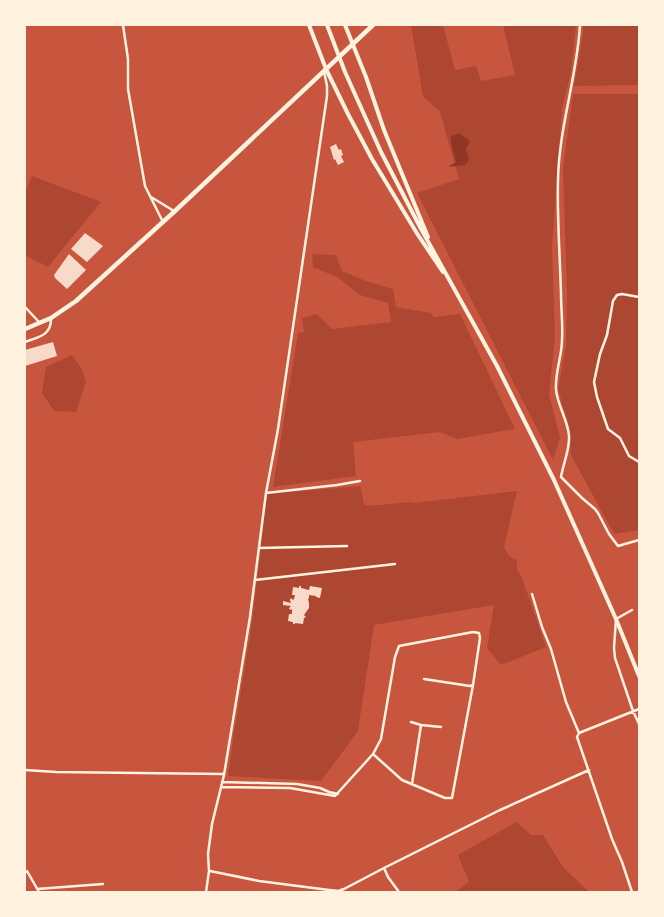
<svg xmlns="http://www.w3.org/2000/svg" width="664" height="917" font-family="'Titillium Web',sans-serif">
<rect width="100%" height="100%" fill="#c8553d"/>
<path fill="#ae4732" d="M 411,25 L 443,25 L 455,70 L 476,66 L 481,81 L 515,75 L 503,25 L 576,25 L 571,72 L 562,109 L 552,248 L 555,337 L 549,394 L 560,438 L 553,460 L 417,193 L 459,179 L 440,112 L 423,96 Z
M 583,25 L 639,25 L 639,85 L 574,86 L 583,33 Z
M 573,94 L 639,94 L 639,530 L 614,534 L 571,455 L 570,429 L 558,390 L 566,345 L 567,295 L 563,169 Z
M 32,176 L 101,202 L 48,267 L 25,255 L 25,192 Z
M 312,254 L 336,255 L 342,271 L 366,281 L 393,289 L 396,307 L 431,313 L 434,317 L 460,314 L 515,429 L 457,439 L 440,432 L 353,442 L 356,476 L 273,487 L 298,333 L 304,332 L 302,318 L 317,314 L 332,329 L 391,322 L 388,303 L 360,295 L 337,277 L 313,267 Z
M 72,355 L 81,368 L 86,381 L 76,412 L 54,411 L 42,393 L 46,367 Z
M 360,486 L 364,504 L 368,506 L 411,502 L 414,503 L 517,491 L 504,547 L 509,556 L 517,560 L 517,570 L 522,578 L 546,647 L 501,665 L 487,648 L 494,605 L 374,625 L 358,731 L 321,781 L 228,776 L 234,733 L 252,623 L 267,494 Z
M 516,822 L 531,835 L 543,835 L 563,867 L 589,892 L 455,892 L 469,882 L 458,855 Z"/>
<path fill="#8f3625" d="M 459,133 L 469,140 L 469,143 L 466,149 L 469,160 L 465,165 L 448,167 L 456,162 L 451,143 L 451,136 Z"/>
<path fill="#f7dbc8" d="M 336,144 L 339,150 L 341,149 L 343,155 L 341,156 L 344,162 L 338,165 L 335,159 L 334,160 L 330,147 Z
M 85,233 L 103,246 L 87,262 L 71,249 Z
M 69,254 L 86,270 L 67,289 L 55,278 L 54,275 Z
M 53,342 L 57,356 L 25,366 L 25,350 Z
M 299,586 L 301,586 L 301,588 L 309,590 L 310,586 L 322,588 L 320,598 L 316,597 L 316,596 L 309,595 L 309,598 L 308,599 L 309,603 L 309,608 L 304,615 L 306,617 L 304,618 L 303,624 L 295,623 L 295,624 L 293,624 L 293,622 L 288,621 L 289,614 L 292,614 L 292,609 L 290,610 L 289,608 L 291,606 L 283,605 L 283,601 L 291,603 L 290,600 L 291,598 L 293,600 L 294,599 L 295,595 L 292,595 L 293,587 L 299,588 Z"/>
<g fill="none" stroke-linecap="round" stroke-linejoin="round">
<path stroke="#fff3e0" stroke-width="2.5" d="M 123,25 L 128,59 L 128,89 L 145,186 L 163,222
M 151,197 L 174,211
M 639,297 L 622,294 L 617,295 L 613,301 L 607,335 L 600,354 L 594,382 L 597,397 L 608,429 L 620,438 L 629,456 L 639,462
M 25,307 L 39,322
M 25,342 C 38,337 51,336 51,319
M 561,477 C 563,464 570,449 569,436 C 568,420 557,405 556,389 C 555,372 562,356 562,340 C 563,324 561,309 561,294 C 560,256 557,218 558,180 C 559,127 577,77 580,25
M 561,477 L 582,498 L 595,509 L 598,513 L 609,534 L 618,546 L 639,540
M 266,493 L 337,485 L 360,481
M 259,548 L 347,546
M 255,580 L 395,564
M 532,594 L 542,627 L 551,649 L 566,702 L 579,733
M 632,610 L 616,619 L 614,648 L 615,658 L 633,711 L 639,724
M 411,722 L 421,725 L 412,784
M 421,725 L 441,727
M 373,754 L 402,780 L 445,798 L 452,798 L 473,685
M 25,770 L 56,772 L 223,774
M 222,782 L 297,784 L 320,788 L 329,792 L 338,794
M 221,787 L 290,788 L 335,796 L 373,754 L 381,739 L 395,657 L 399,646 L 473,632 L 479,633 L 480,638 L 473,685 L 470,686 L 424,679
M 384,868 L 388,877 L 399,892
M 210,871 L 259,881 L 329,890 L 338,891 L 344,889 L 384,868 L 500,810 L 589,770
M 25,872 L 27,871 L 39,892
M 37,889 L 103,884
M 206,892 L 209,871 L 208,854 L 212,824 L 224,775 L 250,617 L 266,493 L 278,429 L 327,96 L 327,86 L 324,71
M 632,892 L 622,862 L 612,839 L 577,737 L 579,733 L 639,709"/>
<path stroke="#fff3e0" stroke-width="4" d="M 309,25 L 326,69 L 348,114 L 372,159 L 418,235 L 443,272
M 327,25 L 345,72 L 381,152 L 420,227 L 497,366 L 554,480 L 616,619 L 639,676
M 345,25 L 366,77 L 384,130 L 428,237"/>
<path stroke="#fff3e0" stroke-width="4.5" d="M 25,329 L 51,318 L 76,301 L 175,211 L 373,25"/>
</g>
<rect width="664" height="917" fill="none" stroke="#fff3e0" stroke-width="52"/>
</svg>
